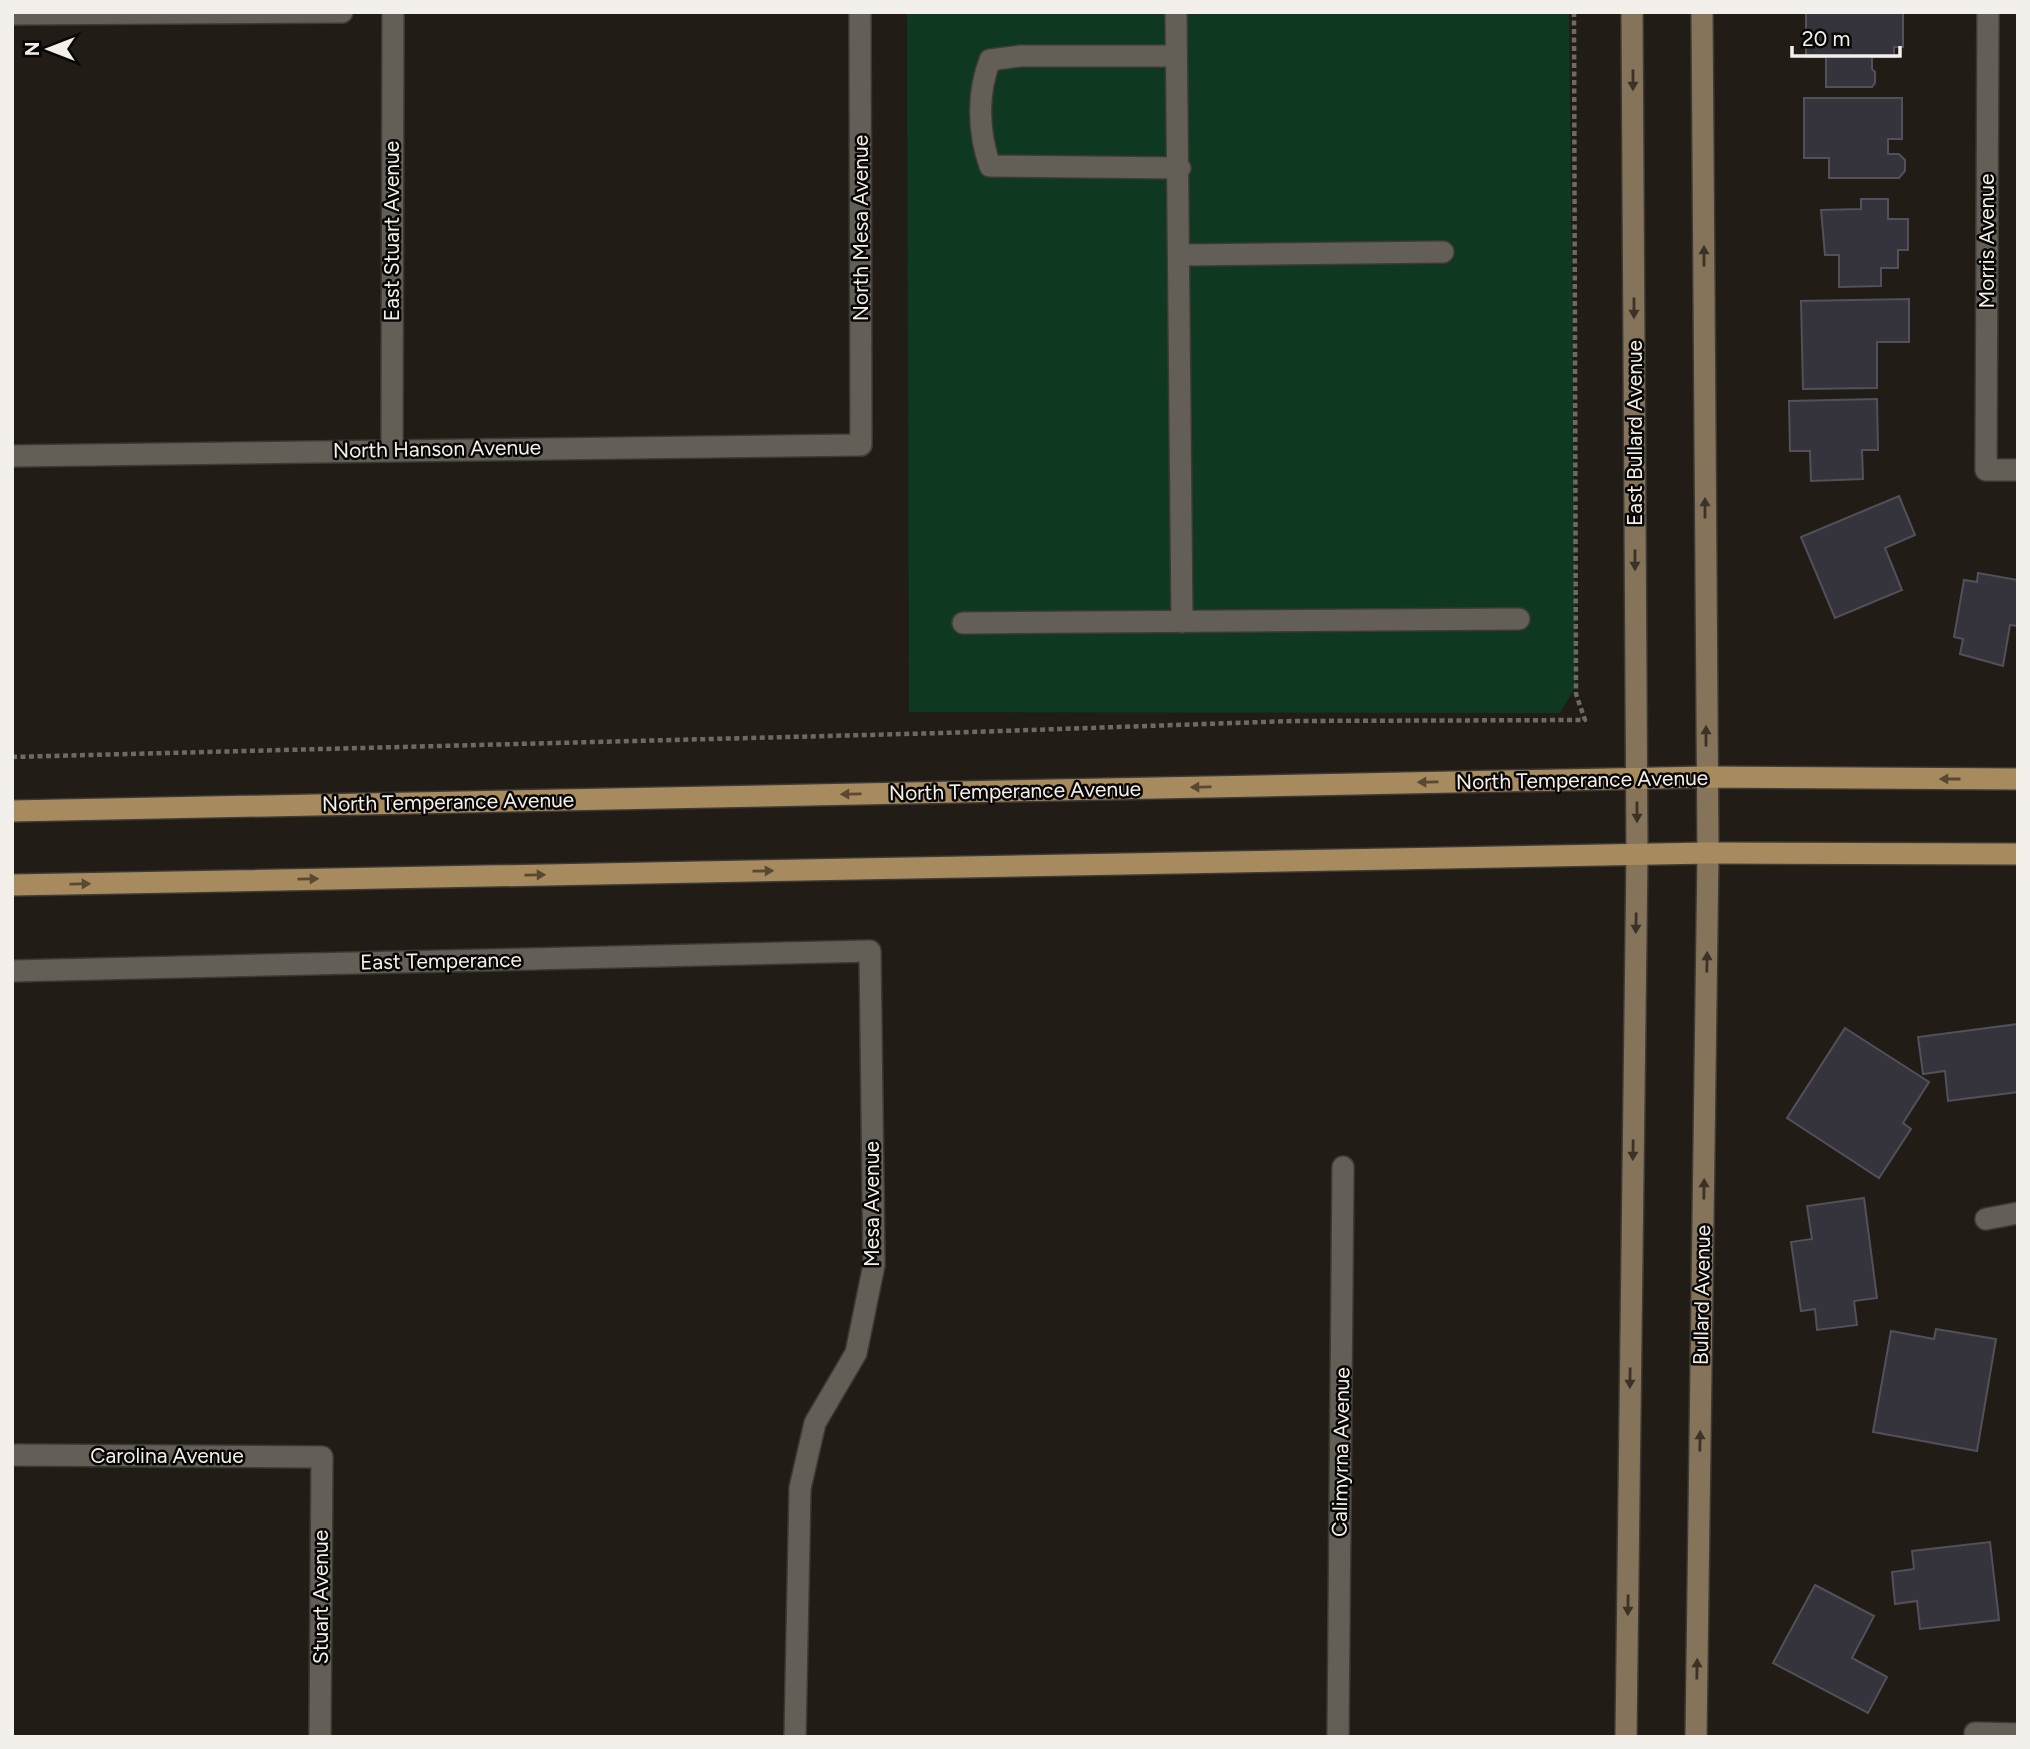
<svg xmlns="http://www.w3.org/2000/svg" width="2030" height="1749" font-family="Figtree,sans-serif">
<rect width="100%" height="100%" fill="#211d16"/>
<path fill="#0e3920" d="M 907,12 L 1569,12 L 1576,686 L 1560,713 L 909,712 Z"/>
<path fill="#35333b" stroke="#535059" stroke-width="2" d="M 1806,12 L 1903,12 L 1903,47 L 1894,47 L 1894,57 L 1872,57 L 1872,69 L 1875,72 L 1875,83 L 1872,87 L 1826,87 L 1826,57 L 1806,57 Z
M 1804,98 L 1902,98 L 1902,139 L 1888,139 L 1888,154 L 1899,154 L 1905,160 L 1905,171 L 1899,178 L 1829,178 L 1829,158 L 1804,158 Z
M 1861,199 L 1888,199 L 1888,219 L 1908,219 L 1908,250 L 1898,250 L 1898,268 L 1881,268 L 1881,286 L 1839,287 L 1839,255 L 1825,255 L 1821,210 L 1861,209 Z
M 1909,299 L 1909,342 L 1877,342 L 1877,388 L 1803,389 L 1801,301 Z
M 1877,399 L 1878,450 L 1862,450 L 1863,479 L 1811,481 L 1810,451 L 1790,451 L 1789,401 Z
M 1899,496 L 1915,535 L 1885,548 L 1902,590 L 1835,618 L 1801,537 Z
M 1978,573 L 2018,580 L 2018,626 L 2010,625 L 2003,666 L 1960,654 L 1963,639 L 1954,637 L 1964,580 L 1977,582 Z
M 2018,1024 L 2018,1092 L 1948,1101 L 1945,1071 L 1923,1074 L 1918,1037 Z
M 1845,1028 L 1929,1082 L 1903,1123 L 1911,1129 L 1879,1178 L 1787,1118 Z
M 1864,1198 L 1877,1298 L 1854,1301 L 1857,1325 L 1817,1330 L 1815,1309 L 1801,1311 L 1791,1242 L 1812,1239 L 1807,1206 Z
M 1936,1329 L 1996,1339 L 1977,1451 L 1873,1432 L 1891,1331 L 1934,1339 Z
M 1990,1542 L 1999,1620 L 1920,1629 L 1917,1601 L 1895,1604 L 1892,1572 L 1914,1569 L 1912,1551 Z
M 1815,1585 L 1874,1616 L 1852,1658 L 1887,1677 L 1868,1713 L 1773,1663 Z"/>
<g fill="none" stroke-linecap="round" stroke-linejoin="round">
<g stroke="#3d3a36" stroke-width="24">
<path id="lane" d="M 1176,56 L 1020,56 L 990,60 C 977,93 978,132 990,166 L 1180,168
M 1181,255 L 1443,252"/>
</g>
<g stroke="#3d3a36" stroke-width="24">
<path id="street" d="M 1176,12 L 1182,622
M 1988,12 L 1986,470 L 2018,470
M 12,14 L 342,12
M 392,449 L 393,12
M 12,456 L 861,445 L 860,12
M 963,623 L 1519,619
M 12,971 L 870,951 L 874,1265 L 856,1353 L 815,1423 L 800,1488 L 795,1737
M 1986,1219 L 2018,1213
M 12,1455 L 322,1457 L 320,1737
M 1975,1733 L 2018,1734
M 1338,1737 L 1343,1167"/>
</g>
<g stroke="#3d3a36" stroke-width="24">
<path id="secondary" d="M 1626,1737 L 1637,854 L 1632,12
M 1696,1737 L 1708,853 L 1702,12"/>
</g>
<g stroke="#3d3a36" stroke-width="24">
<path id="primary" d="M 12,811 L 1706,777 L 2018,779
M 12,885 L 1708,853 L 2018,854"/>
</g>
<path stroke="#6d6963" stroke-width="4.5" stroke-dasharray="5 3.5" stroke-linecap="butt" d="M 12,757 L 943,733 L 1292,721 L 1585,720 L 1576,694 L 1574,12"/>
<use href="#lane" stroke="#635e56" stroke-width="21"/>
<use href="#street" stroke="#635e56" stroke-width="21"/>
<use href="#secondary" stroke="#85745a" stroke-width="21"/>
<use href="#primary" stroke="#a78b5e" stroke-width="21"/>
</g>
<defs><path id="oneway-solid" d="M-6-.8H1V-3.2L6.5 0L1 3.2V.8H-6Z" transform="scale(1.75)"/></defs>
<g fill="#3b3327">
<use href="#oneway-solid" transform="translate(1633 80) rotate(90)"/>
<use href="#oneway-solid" transform="translate(1704 256) rotate(-90)"/>
<use href="#oneway-solid" transform="translate(1634 308) rotate(90)"/>
<use href="#oneway-solid" transform="translate(1705 508) rotate(-90)"/>
<use href="#oneway-solid" transform="translate(1635 560) rotate(90)"/>
<use href="#oneway-solid" transform="translate(1706 736) rotate(-90)"/>
<use href="#oneway-solid" transform="translate(1637 812) rotate(90)"/>
<use href="#oneway-solid" transform="translate(1636 923) rotate(91)"/>
<use href="#oneway-solid" transform="translate(1707 962) rotate(-89)"/>
<use href="#oneway-solid" transform="translate(1633 1150) rotate(91)"/>
<use href="#oneway-solid" transform="translate(1704 1189) rotate(-89)"/>
<use href="#oneway-solid" transform="translate(1630 1378) rotate(91)"/>
<use href="#oneway-solid" transform="translate(1700 1441) rotate(-89)"/>
<use href="#oneway-solid" transform="translate(1628 1605) rotate(91)"/>
<use href="#oneway-solid" transform="translate(1697 1669) rotate(-89)"/>
</g>
<g fill="#584932">
<use href="#oneway-solid" transform="translate(1950 779) rotate(-180)"/>
<use href="#oneway-solid" transform="translate(1428 782) rotate(179)"/>
<use href="#oneway-solid" transform="translate(1201 787) rotate(179)"/>
<use href="#oneway-solid" transform="translate(851 794) rotate(179)"/>
<use href="#oneway-solid" transform="translate(763 871) rotate(-1)"/>
<use href="#oneway-solid" transform="translate(535 875) rotate(-1)"/>
<use href="#oneway-solid" transform="translate(308 879) rotate(-1)"/>
<use href="#oneway-solid" transform="translate(80 884) rotate(-1)"/>
</g>
<g text-anchor="middle" stroke-width="5" stroke-linejoin="round" paint-order="stroke">
<g font-size="21" fill="#f3f0eb" stroke="#090705">
<text transform="translate(861 228) rotate(-90)" y="7">North Mesa Avenue</text>
<text transform="translate(392 231) rotate(-90)" y="7">East Stuart Avenue</text>
<text transform="translate(1987 241) rotate(-90)" y="7">Morris Avenue</text>
<text transform="translate(1635 433) rotate(-90)" y="7">East Bullard Avenue</text>
<text transform="translate(437 449) rotate(-1)" y="7">North Hanson Avenue</text>
<text transform="translate(1582 780) rotate(-1)" y="7">North Temperance Avenue</text>
<text transform="translate(1015 791) rotate(-1)" y="7">North Temperance Avenue</text>
<text transform="translate(448 802) rotate(-1)" y="7">North Temperance Avenue</text>
<text transform="translate(441 961) rotate(-1)" y="7">East Temperance</text>
<text transform="translate(872 1204) rotate(-90)" y="7">Mesa Avenue</text>
<text transform="translate(1702 1295) rotate(-89)" y="7">Bullard Avenue</text>
<text transform="translate(1341 1452) rotate(-89)" y="7">Calimyrna Avenue</text>
<text x="167" y="1463">Carolina Avenue</text>
<text transform="translate(321 1597) rotate(-90)" y="7">Stuart Avenue</text>
</g>
</g>
<rect width="2030" height="1749" fill="none" stroke="#f3f0eb" stroke-width="28"/>
<g transform="translate(49 49) rotate(270)" stroke="#090705" stroke-width="5" paint-order="stroke">
<path d="M0-5L12 26L0 18L-12 26Z" fill="#f3f0eb"/>
<text y="-10" font-size="19" font-weight="bold" text-anchor="middle" fill="#f3f0eb">N</text>
</g>
<path d="M1792 46v10h108v-10" fill="none" stroke="#f3f0eb" stroke-width="3.5"/>
<text x="1802" y="46" font-size="21" fill="#f3f0eb" stroke="#090705" stroke-width="5" paint-order="stroke">20 m</text>
</svg>
